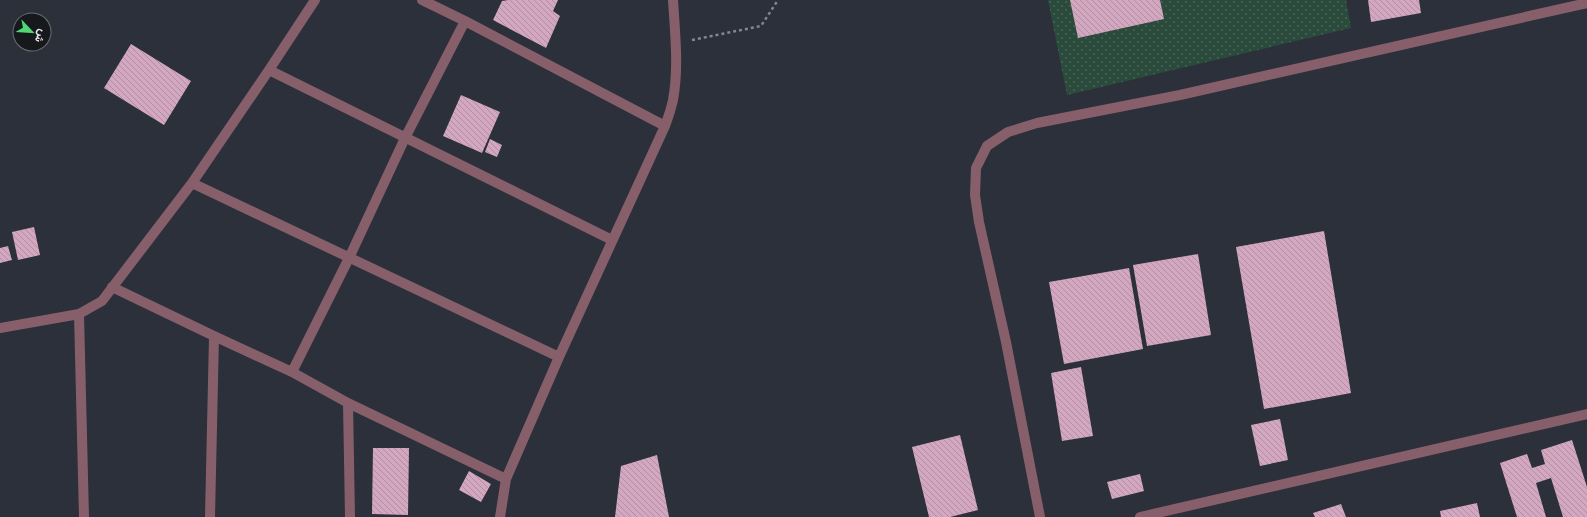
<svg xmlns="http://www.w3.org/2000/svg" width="1587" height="517" font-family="Roboto,Vazirmatn,sans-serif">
<defs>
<pattern id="grass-dots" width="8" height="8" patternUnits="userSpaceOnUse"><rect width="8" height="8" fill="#2a4b3b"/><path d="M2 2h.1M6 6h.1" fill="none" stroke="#496558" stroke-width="1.8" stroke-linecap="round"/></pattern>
<pattern id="building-back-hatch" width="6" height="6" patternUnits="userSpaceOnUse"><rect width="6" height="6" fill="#d3a7c0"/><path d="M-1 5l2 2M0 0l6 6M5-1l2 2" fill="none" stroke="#b08fa2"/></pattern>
</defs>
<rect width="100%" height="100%" fill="#2b303a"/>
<path fill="url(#grass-dots)" d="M 1048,0 L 1346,0 L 1351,28 L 1067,95 Z"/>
<path fill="url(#building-back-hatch)" d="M 508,0 L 558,0 L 553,11 L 560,16 L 546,48 L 493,20 L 502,1 Z
M 1070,0 L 1160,0 L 1164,19 L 1078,38 Z
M 1368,0 L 1419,0 L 1421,13 L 1371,22 Z
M 131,44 L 191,81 L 164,125 L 104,88 Z
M 461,95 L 500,112 L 482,153 L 443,136 Z
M 490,139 L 502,145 L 497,157 L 485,152 Z
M 34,227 L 40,255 L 18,260 L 12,232 Z
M 1324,231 L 1351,393 L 1264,409 L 1236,247 Z
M 8,246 L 12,260 L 0,263 L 0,248 Z
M 1198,254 L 1211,335 L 1147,346 L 1133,265 Z
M 1129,268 L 1143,349 L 1064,364 L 1049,282 Z
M 1081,367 L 1093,436 L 1062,441 L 1051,373 Z
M 1280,419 L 1288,460 L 1260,466 L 1251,425 Z
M 960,435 L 978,510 L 950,517 L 929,517 L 912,447 Z
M 1572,440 L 1587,487 L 1587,517 L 1563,517 L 1551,478 L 1536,483 L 1546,517 L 1517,517 L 1500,463 L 1527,454 L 1532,468 L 1545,464 L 1541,450 Z
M 373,448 L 409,448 L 408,515 L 372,514 Z
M 657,455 L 669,517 L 615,517 L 621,466 Z
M 469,471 L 491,484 L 481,502 L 459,490 Z
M 1140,474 L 1144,491 L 1112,499 L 1107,482 Z
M 1477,503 L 1480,517 L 1441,517 L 1440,511 Z
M 1341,504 L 1346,517 L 1315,517 L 1313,513 Z"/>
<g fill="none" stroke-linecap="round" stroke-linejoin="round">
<path stroke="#83878f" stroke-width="2.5" stroke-dasharray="3 3" stroke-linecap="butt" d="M 692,40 L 761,26 L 778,0"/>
<path stroke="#875f6a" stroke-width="10" d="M 422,0 L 465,21 L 665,126
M 269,70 L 612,240
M 192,183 L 559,357
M 112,287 L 214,336 L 292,372 L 348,403 L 506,479
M 79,314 L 84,517
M 0,328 L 79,314 L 102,301 L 192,183 L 269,70 L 315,0
M 292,372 L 349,258 L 405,138 L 465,21
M 348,403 L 350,517
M 210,517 L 214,336
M 500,517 L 506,479 L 559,357 L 665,126 C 668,118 671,109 673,100 C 679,67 675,33 673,0
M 1040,517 L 1006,342 L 979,222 L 975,195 L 976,168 L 987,146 L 1008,132 L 1037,123 L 1180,95 L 1587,3
M 1140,517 L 1587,414"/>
</g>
<g transform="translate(32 32) rotate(115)"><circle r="19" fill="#16181c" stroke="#6a6d72"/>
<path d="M0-3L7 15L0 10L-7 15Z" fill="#50d674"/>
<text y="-6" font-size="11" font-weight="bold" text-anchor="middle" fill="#e9edf3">ش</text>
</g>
</svg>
